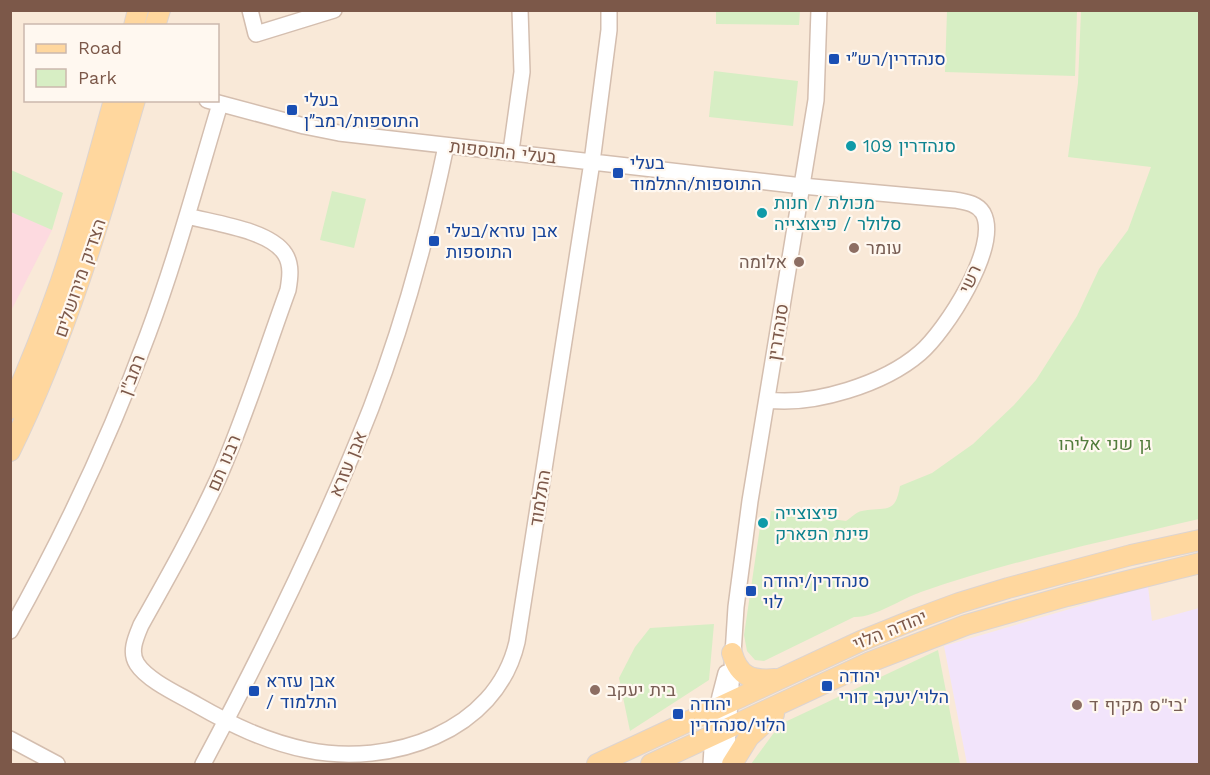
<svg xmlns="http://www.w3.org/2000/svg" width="1210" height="775" font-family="'Work Sans',Heebo,sans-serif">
<rect width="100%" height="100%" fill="#fef5e8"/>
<path fill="#f9e9d8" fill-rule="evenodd" d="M 10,11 L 1199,11 L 1199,764 L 11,764 ZM 26,26 L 218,26 L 218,100 L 26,100 Z"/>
<path fill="#f2e4fb" d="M 1148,586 L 1152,621 L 1199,608 L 1199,764 L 967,764 L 944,646 Z"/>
<path fill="#fddae0" d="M 11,209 L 52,230 L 11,311 Z"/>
<path fill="#d7eec4" d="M 716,11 L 800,11 L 799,25 L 716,24 Z
M 947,11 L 1077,11 L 1075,76 L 945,72 Z
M 1081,11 L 1199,11 L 1199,519 C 1106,541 1012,560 921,592 C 901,599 874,618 854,617 L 764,661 L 755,660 L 747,651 L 744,635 L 760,527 L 769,528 L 771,511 L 846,521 C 851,518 856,512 862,511 C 885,506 895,516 900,486 L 932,473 L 973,444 L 1014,405 L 1036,380 L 1077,316 L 1099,269 L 1128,230 L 1151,167 L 1068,157 L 1078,83 Z
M 714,71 L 798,81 L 793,126 L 709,117 Z
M 11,170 L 63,193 L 52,230 L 11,212 Z
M 332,191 L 366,199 L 354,248 L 320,240 Z
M 714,624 L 709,680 L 630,731 L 619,678 L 635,647 L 650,628 Z
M 938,650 L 960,764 L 751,764 L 773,734 L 785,722 Z"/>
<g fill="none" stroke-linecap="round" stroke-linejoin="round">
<g stroke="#d4beaf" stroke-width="18">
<path id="minor" d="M 250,10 L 256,34 L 334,10
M 207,100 L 304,126 L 339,133 L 802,186 L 955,200 C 965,202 977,203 983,213 C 1001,246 945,332 920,353 C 884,384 814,406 767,400
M 511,151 L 522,72 L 520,10
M 187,216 C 213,223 270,230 285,254 C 292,265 290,278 288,290 C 265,353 245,418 218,479 C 195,529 168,577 141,625 C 136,637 129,652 137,664 C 148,681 180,695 197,705 C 232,725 267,742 307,750 C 389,767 496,733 517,642 L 592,162 L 609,30 L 609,10
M 10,631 C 64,535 110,437 148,334 C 176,259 197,181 220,104
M 10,739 L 57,764
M 203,764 C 265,648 323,530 371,408 C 403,325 428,233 446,146
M 711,764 C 712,732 717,704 726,673
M 726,764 L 736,607 L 750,501 L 816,100 L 819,10"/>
</g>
<g stroke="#ddd4d0" stroke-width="22">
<path id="major" d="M 134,26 L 138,10
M 155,26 L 160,10
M 10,409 C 29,367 46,324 61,281 C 81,222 97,161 114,100
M 10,451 C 65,339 100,220 135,100
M 732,653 C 739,677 752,681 775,679
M 597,764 L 861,641 L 913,620 L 959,603 L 1008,588 L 1131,555 L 1200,540
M 651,764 L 870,662 L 966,625 L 1067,596 L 1200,563
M 732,764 L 749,737 L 774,714"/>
</g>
<use href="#minor" stroke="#fff" stroke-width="15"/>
<use href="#major" stroke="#ffd79e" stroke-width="20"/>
</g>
<g fill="#1a4fb4" stroke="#fff8f0" stroke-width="2">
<rect x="828" y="53" width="12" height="12" rx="3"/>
<rect x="286" y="104" width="12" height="12" rx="3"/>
<rect x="612" y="167" width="12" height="12" rx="3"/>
<rect x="428" y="235" width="12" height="12" rx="3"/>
<rect x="745" y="585" width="12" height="12" rx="3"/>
<rect x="821" y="680" width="12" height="12" rx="3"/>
<rect x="248" y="685" width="12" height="12" rx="3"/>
<rect x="672" y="708" width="12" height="12" rx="3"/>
</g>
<g fill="#0f9aa8" stroke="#fff8f0" stroke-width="2">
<circle cx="851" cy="146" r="6"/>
<circle cx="762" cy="213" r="6"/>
<circle cx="763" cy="523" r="6"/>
</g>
<g fill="#8d6e63" stroke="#fff8f0" stroke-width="2">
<circle cx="854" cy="248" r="6"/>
<circle cx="799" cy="262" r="6"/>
<circle cx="595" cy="690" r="6"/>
<circle cx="1077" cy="705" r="6"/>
</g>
<g text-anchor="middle" stroke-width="4.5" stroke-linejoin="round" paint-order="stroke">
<g font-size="18" fill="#164399" stroke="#fff8f0" text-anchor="start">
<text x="846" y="65">סנהדרין/רש״י</text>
<text x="304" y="106">בעלי<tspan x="304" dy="21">התוספות/רמב״ן</tspan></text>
<text x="630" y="169">בעלי<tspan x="630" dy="21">התוספות/התלמוד</tspan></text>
<text x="446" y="237">אבן עזרא/בעלי<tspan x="446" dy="21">התוספות</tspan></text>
<text x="763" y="587">סנהדרין/יהודה<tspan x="763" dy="21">לוי</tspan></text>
<text x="839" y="682">יהודה<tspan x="839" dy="21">הלוי/יעקב דורי</tspan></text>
<text x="266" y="687">אבן עזרא<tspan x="266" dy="21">/ התלמוד</tspan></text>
<text x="690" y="710">יהודה<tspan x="690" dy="21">הלוי/סנהדרין</tspan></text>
</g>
<g font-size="18" fill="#0d838f" stroke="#fff8f0" text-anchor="start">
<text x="863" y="152">סנהדרין 109</text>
<text x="774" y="209">מכולת / חנות<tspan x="774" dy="21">סלולר / פיצוצייה</tspan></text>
<text x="775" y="519">פיצוצייה<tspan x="775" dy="21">פינת הפארק</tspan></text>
</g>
<g font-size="18" fill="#7c5849" stroke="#fff8f0">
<text transform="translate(503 152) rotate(6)" y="6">בעלי התוספות</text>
<text transform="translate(80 278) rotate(-71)" y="6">הצדיק מירושלים</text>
<text transform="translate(970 279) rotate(-66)" y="6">רשי</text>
<text transform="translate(778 332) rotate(-81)" y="6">סנהדרין</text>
<text transform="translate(132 375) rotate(-69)" y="6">רמב"ן</text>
<text transform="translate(224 463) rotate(-67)" y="6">רבנו תם</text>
<text transform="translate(348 464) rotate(-67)" y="6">אבן עזרא</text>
<text transform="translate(540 498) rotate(-81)" y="6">התלמוד</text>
<text transform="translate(890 630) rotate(-22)" y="6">יהודה הלוי</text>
</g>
<g font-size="18" fill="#785e54" stroke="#fff8f0" text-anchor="start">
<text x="866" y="254">עומר</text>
<text x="787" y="268" text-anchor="end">אלומה</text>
<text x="607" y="696">בית יעקב</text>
<text x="1089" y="711">בי"ס מקיף ד'</text>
</g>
<g font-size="18" fill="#527c3c" stroke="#fff8f0">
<text x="1105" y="450">גן שני אליהו</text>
</g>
</g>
<rect width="1210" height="775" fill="none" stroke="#7c5849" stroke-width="24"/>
<rect x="24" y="24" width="195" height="78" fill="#fff8f0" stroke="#cbb8ad" stroke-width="1.5"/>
<rect x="36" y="44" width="30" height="9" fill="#ffd79e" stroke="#cbb8ad" stroke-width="1.5"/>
<text x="78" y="54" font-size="18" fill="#7c5849">Road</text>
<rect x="36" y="69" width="30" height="18" fill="#d7eec4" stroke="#cbb8ad" stroke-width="1.5"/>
<text x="78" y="84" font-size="18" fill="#7c5849">Park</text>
</svg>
